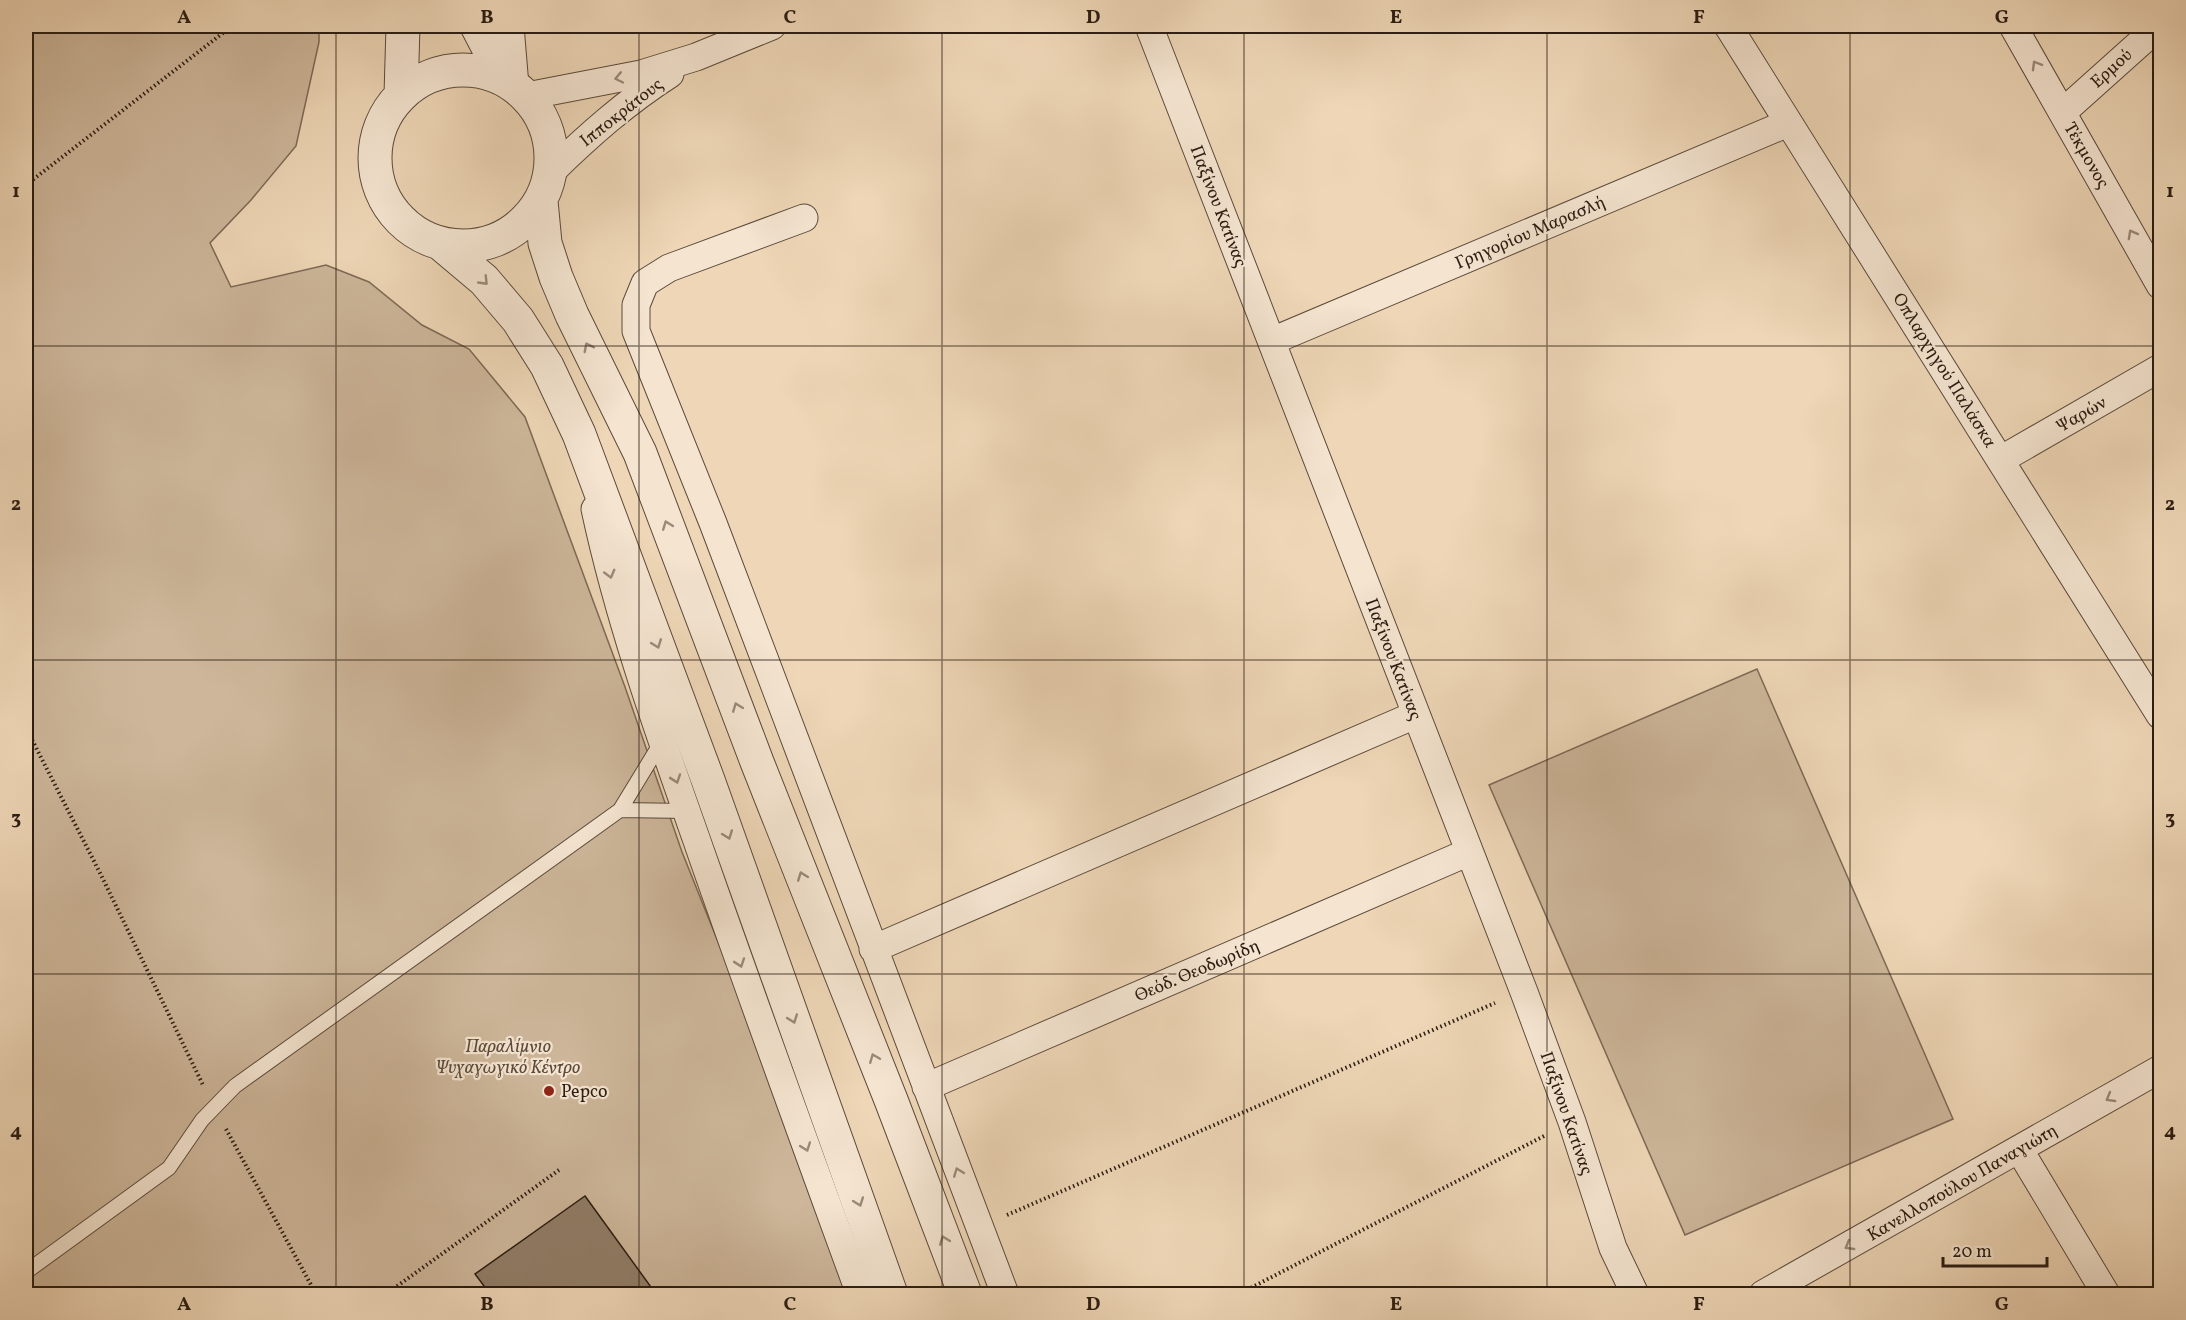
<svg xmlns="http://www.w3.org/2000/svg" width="2186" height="1320" font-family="Vollkorn,serif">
<rect width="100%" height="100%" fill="#eed6b6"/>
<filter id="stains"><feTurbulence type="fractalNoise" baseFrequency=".00333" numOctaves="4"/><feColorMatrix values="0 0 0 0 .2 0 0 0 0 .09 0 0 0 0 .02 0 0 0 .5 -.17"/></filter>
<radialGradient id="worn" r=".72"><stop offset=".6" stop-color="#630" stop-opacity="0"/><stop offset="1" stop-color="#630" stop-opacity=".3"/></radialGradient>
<path fill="#cdb69a" stroke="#7c6956" stroke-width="1.5" d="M 26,26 L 319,26 L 319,42 L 296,146 L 251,200 L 210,243 L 231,287 L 326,265 L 369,282 L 422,325 L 469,349 L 525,417 L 625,687 L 682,852 L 859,1294 L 26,1294 Z
M 1757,669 L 1953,1119 L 1685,1235 L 1489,785 Z"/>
<path fill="#907d67" stroke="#2a1c12" stroke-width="1.5" d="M 585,1196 L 656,1294 L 490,1294 L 475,1274 Z"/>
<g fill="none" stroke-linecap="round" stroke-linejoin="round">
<g stroke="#5b4a3b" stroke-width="16">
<path id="service" d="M 620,810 L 687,811
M 26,1272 L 169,1168 L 202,1120 L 235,1086 L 620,810 L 662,741"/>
</g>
<g stroke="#5b4a3b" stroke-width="29">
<path id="minor" d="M 510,26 L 515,86
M 1149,26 L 1524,992 L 1572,1122 L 1613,1248 L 1635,1294
M 1728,26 L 2160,715
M 2013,26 L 2160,285
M 527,96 L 641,74 L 696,57 L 772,26
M 2063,112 L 2159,26
M 551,172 C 589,135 625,103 670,74
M 804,218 L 669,268 L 645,283 L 636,305 L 636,331 L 713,523 L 1005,1294
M 1272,341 L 1788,123
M 2002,459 L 2160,368
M 595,509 C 619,621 658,730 696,838 C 749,991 805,1143 860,1294
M 873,949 L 1415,715
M 926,1087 L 1469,852
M 2019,1149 L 2106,1294
M 1763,1294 L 2160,1069"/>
</g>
<g stroke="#5b4a3b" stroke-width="35">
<path id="tertiary" d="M 477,26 L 505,80
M375 158a88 88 0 1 1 176 0a88 88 0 1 1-176 0Z
M 401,95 L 403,26
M 541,201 L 545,243 L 556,277 L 572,315 L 640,453 L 757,762 L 891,1100 L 965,1294
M 440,243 L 484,280 L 518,320 L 547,366 L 579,434 L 708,780 L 891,1294"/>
</g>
<path stroke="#2a1c12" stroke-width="4" stroke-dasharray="1.5 3" stroke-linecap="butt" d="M 26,185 L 232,26
M 26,728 L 101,875 L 203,1085
M 226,1129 L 316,1294
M 1007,1215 L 1495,1003
M 386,1294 L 559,1170
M 1239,1294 L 1544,1136"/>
<use href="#service" stroke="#f4e4d0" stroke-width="14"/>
<use href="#minor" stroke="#f4e4d0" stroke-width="27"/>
<use href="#tertiary" stroke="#f4e4d0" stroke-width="33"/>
</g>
<defs><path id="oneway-chevron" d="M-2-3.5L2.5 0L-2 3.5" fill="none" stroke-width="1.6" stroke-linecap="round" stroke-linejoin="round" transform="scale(1.5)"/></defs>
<g stroke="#998a7a">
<use href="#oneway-chevron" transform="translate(2036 65) rotate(-120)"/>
<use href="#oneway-chevron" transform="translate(619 78) rotate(168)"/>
<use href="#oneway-chevron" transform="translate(2132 234) rotate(-119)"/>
<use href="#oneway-chevron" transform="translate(484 281) rotate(46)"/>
<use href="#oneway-chevron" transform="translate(588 347) rotate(-117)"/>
<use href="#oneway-chevron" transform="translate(667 525) rotate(-111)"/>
<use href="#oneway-chevron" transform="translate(610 574) rotate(75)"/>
<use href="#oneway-chevron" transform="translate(657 644) rotate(69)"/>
<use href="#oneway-chevron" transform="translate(737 707) rotate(-111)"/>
<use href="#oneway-chevron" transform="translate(676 779) rotate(71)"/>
<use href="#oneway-chevron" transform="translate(728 835) rotate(70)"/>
<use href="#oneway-chevron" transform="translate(802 876) rotate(-111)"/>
<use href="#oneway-chevron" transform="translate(740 963) rotate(71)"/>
<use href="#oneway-chevron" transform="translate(793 1019) rotate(70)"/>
<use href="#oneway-chevron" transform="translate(874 1058) rotate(-112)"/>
<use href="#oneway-chevron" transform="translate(2110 1098) rotate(150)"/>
<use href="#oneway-chevron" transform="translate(806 1147) rotate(70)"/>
<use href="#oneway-chevron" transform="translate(958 1172) rotate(-111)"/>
<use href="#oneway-chevron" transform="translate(859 1202) rotate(70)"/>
<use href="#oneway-chevron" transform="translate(944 1240) rotate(-111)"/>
<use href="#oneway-chevron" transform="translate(1849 1246) rotate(150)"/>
</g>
<path fill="none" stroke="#2a1c12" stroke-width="1.5" stroke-opacity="0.55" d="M 336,26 L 336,1294M 639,26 L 639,1294M 942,26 L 942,1294M 1244,26 L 1244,1294M 1547,26 L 1547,1294M 1850,26 L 1850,1294M 26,346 L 2160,346M 26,660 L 2160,660M 26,974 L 2160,974"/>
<circle fill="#8f2418" stroke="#f4e4d0" stroke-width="2" cx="549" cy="1091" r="6"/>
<g text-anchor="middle" stroke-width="4.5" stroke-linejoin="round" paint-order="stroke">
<g font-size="18" fill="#2a1c12" stroke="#f4e4d0">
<text transform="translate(2111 68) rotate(-42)" y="6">Ερμού</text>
<text transform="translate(621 112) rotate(-38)" y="6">Ιπποκράτους</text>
<text transform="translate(2087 155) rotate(60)" y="6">Τέκμονος</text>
<text transform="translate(1219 206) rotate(69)" y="6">Παξίνου Κατίνας</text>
<text transform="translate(1530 232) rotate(-23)" y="6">Γρηγορίου Μαρασλή</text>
<text transform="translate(1945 370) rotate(58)" y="6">Οπλαρχηγού Παλάσκα</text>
<text transform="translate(2081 414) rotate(-30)" y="6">Ψαρών</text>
<text transform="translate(1394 659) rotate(69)" y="6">Παξίνου Κατίνας</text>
<text transform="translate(1197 970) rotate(-23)" y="6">Θεόδ. Θεοδωρίδη</text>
<text transform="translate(1567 1113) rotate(71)" y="6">Παξίνου Κατίνας</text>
<text transform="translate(1962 1182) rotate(-30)" y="6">Κανελλοπούλου Παναγιώτη</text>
</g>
<g font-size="18" font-style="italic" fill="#5b4a3b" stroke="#f4e4d0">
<text x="508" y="1052">Παραλίμνιο<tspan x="508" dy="21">Ψυχαγωγικό Κέντρο</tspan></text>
</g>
<g font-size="18" fill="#2a1c12" stroke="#f4e4d0" text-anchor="start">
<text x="561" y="1097">Pepco</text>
</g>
</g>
<rect width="2186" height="1320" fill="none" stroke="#eed6b6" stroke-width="66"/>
<path d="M1943 1257v9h104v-9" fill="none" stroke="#2a1c12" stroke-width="3"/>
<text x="1952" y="1257" font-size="18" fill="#2a1c12" stroke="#f4e4d0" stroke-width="4.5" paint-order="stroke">20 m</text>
<rect x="33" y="33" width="2120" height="1254" fill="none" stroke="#2a1c12" stroke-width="2"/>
<g font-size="20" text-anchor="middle" font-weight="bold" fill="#2a1c12">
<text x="184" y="23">A</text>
<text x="487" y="23">B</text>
<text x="790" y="23">C</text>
<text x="1093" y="23">D</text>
<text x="1396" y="23">E</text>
<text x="1699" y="23">F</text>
<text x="2002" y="23">G</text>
<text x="16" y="197">1</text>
<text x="2170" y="197">1</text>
<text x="16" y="510">2</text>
<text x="2170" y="510">2</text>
<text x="16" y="824">3</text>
<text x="2170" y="824">3</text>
<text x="16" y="1137">4</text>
<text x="2170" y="1137">4</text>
<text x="184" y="1310">A</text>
<text x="487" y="1310">B</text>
<text x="790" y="1310">C</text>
<text x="1093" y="1310">D</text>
<text x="1396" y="1310">E</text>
<text x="1699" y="1310">F</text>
<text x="2002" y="1310">G</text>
</g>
<rect width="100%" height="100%" filter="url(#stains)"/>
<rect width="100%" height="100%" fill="url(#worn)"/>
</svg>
